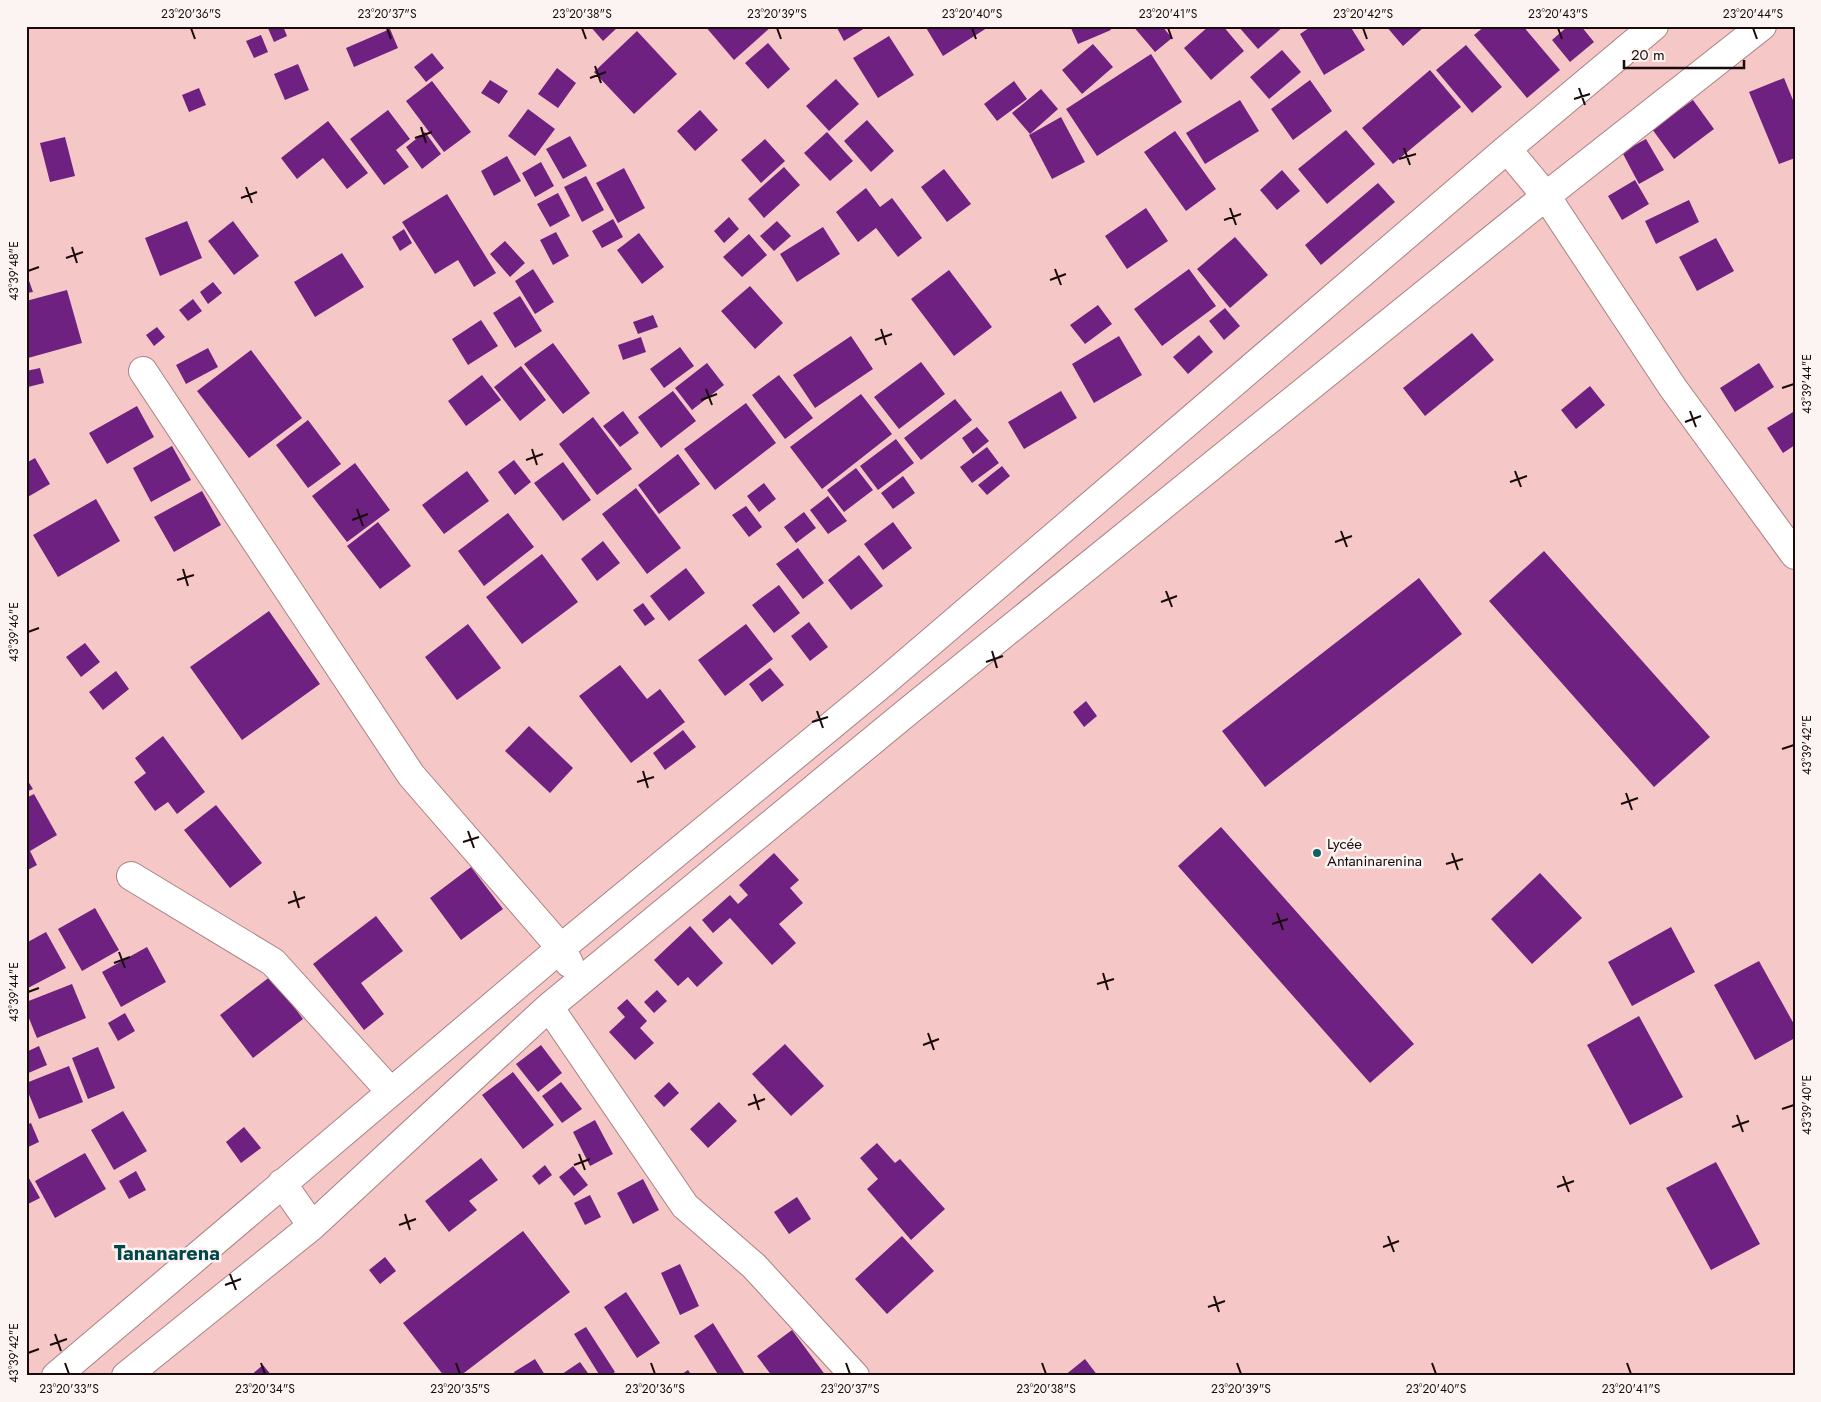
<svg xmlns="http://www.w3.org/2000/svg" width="1821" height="1402" font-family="Jost,sans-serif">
<rect width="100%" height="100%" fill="#f5c8c7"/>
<path fill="#6e2181" d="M 267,26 L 283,26 L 287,36 L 274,42 Z
M 590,26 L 619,26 L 603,41 Z
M 705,26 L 772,26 L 734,60 Z
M 836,26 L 868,26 L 844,41 Z
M 925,26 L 990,26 L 943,56 Z
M 1070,26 L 1109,26 L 1111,30 L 1078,44 Z
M 1133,26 L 1162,26 L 1172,38 L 1155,52 Z
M 1209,26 L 1223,26 L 1244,51 L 1211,80 L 1184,48 Z
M 1238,26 L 1284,26 L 1258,49 Z
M 1312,26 L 1350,26 L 1365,50 L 1324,75 L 1300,34 Z
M 1386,26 L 1425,26 L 1403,46 Z
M 1485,26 L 1523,26 L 1560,70 L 1527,98 L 1474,35 Z
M 1568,26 L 1581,26 L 1594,42 L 1570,62 L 1552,40 Z
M 390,29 L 398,48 L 354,67 L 346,48 Z
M 637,31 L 677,74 L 634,114 L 594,72 Z
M 261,35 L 268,52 L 254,58 L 246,41 Z
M 889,36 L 914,75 L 878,98 L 853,58 Z
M 768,43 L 790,69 L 768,89 L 745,63 Z
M 1093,44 L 1113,67 L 1082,94 L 1062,70 Z
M 1466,45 L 1502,87 L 1472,113 L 1436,70 Z
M 1282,50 L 1301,72 L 1269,99 L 1250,77 Z
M 432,53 L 444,68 L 426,82 L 414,67 Z
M 1151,54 L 1182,102 L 1097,156 L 1066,109 Z
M 298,64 L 309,90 L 285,100 L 274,74 Z
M 557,68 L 576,83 L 558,108 L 538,94 Z
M 1430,70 L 1461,107 L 1393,164 L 1362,128 Z
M 1784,78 L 1795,105 L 1795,158 L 1779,164 L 1749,92 Z
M 836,79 L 859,104 L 829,131 L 806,106 Z
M 490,80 L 508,91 L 499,104 L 481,93 Z
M 1310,80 L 1332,111 L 1293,140 L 1271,109 Z
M 432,81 L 471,132 L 444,152 L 406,101 Z
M 1014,81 L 1027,99 L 997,121 L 984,104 Z
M 199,88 L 206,105 L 189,112 L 182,95 Z
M 1041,89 L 1058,109 L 1030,134 L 1012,113 Z
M 1240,100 L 1259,131 L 1205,164 L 1186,133 Z
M 1693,100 L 1714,129 L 1674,159 L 1652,129 Z
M 528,109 L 555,129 L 535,156 L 508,136 Z
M 388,110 L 410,139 L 396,150 L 409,167 L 384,185 L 350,139 Z
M 700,110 L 718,130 L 695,151 L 677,131 Z
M 1061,117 L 1085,162 L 1052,179 L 1029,135 Z
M 867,120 L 894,151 L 871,172 L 844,141 Z
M 328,121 L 368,173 L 347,189 L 323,158 L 297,179 L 281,158 Z
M 1346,130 L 1375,164 L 1327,204 L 1298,169 Z
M 1175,131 L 1216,189 L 1186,211 L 1144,152 Z
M 425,132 L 441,154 L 422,169 L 406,147 Z
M 827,132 L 853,161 L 830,181 L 804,153 Z
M 570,136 L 587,166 L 563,179 L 546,149 Z
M 65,137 L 75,176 L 50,182 L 40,143 Z
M 765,139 L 785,161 L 761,183 L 741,160 Z
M 1646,139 L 1664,170 L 1639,184 L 1622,152 Z
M 507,156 L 521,181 L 494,196 L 481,171 Z
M 541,162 L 554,186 L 535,197 L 522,173 Z
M 784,167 L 800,185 L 764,218 L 748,199 Z
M 624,168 L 645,208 L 618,223 L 596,183 Z
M 944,169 L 971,204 L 947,222 L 921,187 Z
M 1282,170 L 1300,191 L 1277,210 L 1260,190 Z
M 586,176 L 604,210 L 582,222 L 564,187 Z
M 1635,180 L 1649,204 L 1622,220 L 1608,196 Z
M 1378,183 L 1395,202 L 1321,265 L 1305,245 Z
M 866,188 L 880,207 L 892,198 L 922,238 L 898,257 L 876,228 L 858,242 L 836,212 Z
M 558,193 L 570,216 L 550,227 L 537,204 Z
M 447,194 L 496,273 L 474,287 L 458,260 L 435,274 L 402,222 Z
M 1689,200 L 1699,222 L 1656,244 L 1645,221 Z
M 1146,208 L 1168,241 L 1127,269 L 1105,236 Z
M 729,217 L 739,229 L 724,243 L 714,231 Z
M 613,219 L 623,237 L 602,248 L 592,231 Z
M 187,221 L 202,258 L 160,276 L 145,238 Z
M 233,221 L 259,256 L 234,275 L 208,241 Z
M 777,221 L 791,236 L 774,251 L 760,236 Z
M 823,227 L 840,254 L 797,282 L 780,254 Z
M 404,229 L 412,243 L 400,251 L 392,237 Z
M 556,232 L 569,256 L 553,265 L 540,240 Z
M 639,233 L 664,267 L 642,284 L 617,250 Z
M 749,234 L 767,255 L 742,277 L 723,257 Z
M 1235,237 L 1268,275 L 1230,308 L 1197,269 Z
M 1716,238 L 1734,271 L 1697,291 L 1679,257 Z
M 505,241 L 525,263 L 510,277 L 490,254 Z
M 342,253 L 364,287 L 315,317 L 294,282 Z
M 533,269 L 554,302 L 535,314 L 515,281 Z
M 1189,269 L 1216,306 L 1162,346 L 1134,309 Z
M 949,270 L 992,327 L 954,356 L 911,299 Z
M 26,272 L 33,292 L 26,293 Z
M 213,282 L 222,293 L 208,304 L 200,292 Z
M 750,286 L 783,323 L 755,349 L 721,311 Z
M 67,290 L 82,343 L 28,358 L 26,352 L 26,301 Z
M 520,296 L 542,331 L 515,348 L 493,313 Z
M 193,299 L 202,311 L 188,321 L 179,310 Z
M 1098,305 L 1112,324 L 1085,344 L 1070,325 Z
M 1225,308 L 1240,326 L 1224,340 L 1209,321 Z
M 653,315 L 658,327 L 638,334 L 633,322 Z
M 481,320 L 498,346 L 468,365 L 452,339 Z
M 157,327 L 165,337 L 154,346 L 146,335 Z
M 1472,333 L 1494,360 L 1425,416 L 1403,388 Z
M 1199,335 L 1213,352 L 1188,374 L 1173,357 Z
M 851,336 L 873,369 L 815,408 L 793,375 Z
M 1119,336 L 1142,375 L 1094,403 L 1072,364 Z
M 641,337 L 646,352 L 623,360 L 618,345 Z
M 553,343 L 590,393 L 563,414 L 524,364 Z
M 680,347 L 694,366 L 664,388 L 650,369 Z
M 208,348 L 218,367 L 186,384 L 176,365 Z
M 251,350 L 302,418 L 249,458 L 197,391 Z
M 921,362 L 945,394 L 899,429 L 874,397 Z
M 707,363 L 724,385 L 692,410 L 675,388 Z
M 1759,363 L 1774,387 L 1735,412 L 1720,388 Z
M 521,366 L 546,400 L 520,421 L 494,387 Z
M 40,368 L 44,383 L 28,387 L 26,371 Z
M 482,375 L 501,400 L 466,426 L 448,401 Z
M 779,375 L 813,418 L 785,439 L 752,395 Z
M 1590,386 L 1605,405 L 1576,429 L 1561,410 Z
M 673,391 L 696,421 L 661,448 L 638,417 Z
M 1061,391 L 1077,418 L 1024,449 L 1008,422 Z
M 861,394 L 892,434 L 822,489 L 790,447 Z
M 955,399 L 972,420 L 921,460 L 904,438 Z
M 746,403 L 776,443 L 715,490 L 684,449 Z
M 137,406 L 154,437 L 107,464 L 89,433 Z
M 623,411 L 639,433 L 620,447 L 603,426 Z
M 1793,412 L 1795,416 L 1795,445 L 1783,453 L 1767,428 Z
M 593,417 L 632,469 L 597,495 L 559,444 Z
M 308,420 L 341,464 L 308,488 L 276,445 Z
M 977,427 L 989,441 L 973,454 L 962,438 Z
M 896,439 L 914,463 L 878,490 L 860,466 Z
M 172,446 L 191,480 L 151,502 L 133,468 Z
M 987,447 L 999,463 L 972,483 L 960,467 Z
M 678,454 L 700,484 L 659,514 L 638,485 Z
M 35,458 L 50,484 L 26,498 L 26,463 Z
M 514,460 L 531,482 L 515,495 L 498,472 Z
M 563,462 L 591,500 L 563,521 L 534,483 Z
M 355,463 L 390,510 L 347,542 L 312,496 Z
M 1002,466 L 1010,476 L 987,495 L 978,485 Z
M 856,468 L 873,490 L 844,512 L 827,490 Z
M 467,471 L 489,501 L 444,534 L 422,505 Z
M 903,476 L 915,493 L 893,509 L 881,493 Z
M 764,483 L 776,499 L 759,512 L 747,496 Z
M 636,488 L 681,548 L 647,574 L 602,514 Z
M 202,491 L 221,525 L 174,552 L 154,517 Z
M 828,496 L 847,521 L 828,534 L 810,510 Z
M 96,499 L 120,541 L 58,577 L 33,535 Z
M 746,506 L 762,527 L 749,537 L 732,515 Z
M 804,512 L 816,528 L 796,543 L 784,527 Z
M 508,513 L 534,547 L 484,586 L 458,551 Z
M 378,522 L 411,566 L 380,589 L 347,546 Z
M 893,522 L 912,548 L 883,570 L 864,544 Z
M 603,541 L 620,563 L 597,581 L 581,559 Z
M 798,548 L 824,583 L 803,599 L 776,564 Z
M 1544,551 L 1710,737 L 1654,787 L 1489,601 Z
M 542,554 L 578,602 L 522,644 L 486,597 Z
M 859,555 L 883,586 L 851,610 L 828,580 Z
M 686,568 L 705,593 L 669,621 L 650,596 Z
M 1419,578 L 1462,634 L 1265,787 L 1222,731 Z
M 779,585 L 800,613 L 774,633 L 752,605 Z
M 643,603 L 655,619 L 645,626 L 633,610 Z
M 269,611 L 320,684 L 242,740 L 190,667 Z
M 809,622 L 828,647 L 810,661 L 791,636 Z
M 468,624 L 501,668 L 457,700 L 425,657 Z
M 746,624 L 773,659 L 725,696 L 698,660 Z
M 85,643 L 100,662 L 81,677 L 66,657 Z
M 620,665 L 647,699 L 660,689 L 685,722 L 631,763 L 579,696 Z
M 770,668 L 784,685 L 762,702 L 749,684 Z
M 116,671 L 129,689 L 103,710 L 89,692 Z
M 1086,701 L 1097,716 L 1084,727 L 1073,712 Z
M 529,726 L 573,768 L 550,793 L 505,751 Z
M 683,730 L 696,747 L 665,770 L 653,753 Z
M 163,736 L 205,792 L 177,814 L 168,802 L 155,811 L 134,782 L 146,773 L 135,758 Z
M 26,778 L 33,789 L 26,792 Z
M 34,794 L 57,835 L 30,851 L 37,865 L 26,871 L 26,798 Z
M 216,805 L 262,863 L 230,888 L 184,830 Z
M 1221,827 L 1414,1044 L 1370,1083 L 1178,866 Z
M 774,853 L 799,880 L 790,888 L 803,903 L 779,924 L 796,943 L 772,965 L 730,918 L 713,933 L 702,920 L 730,895 L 738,904 L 748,895 L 739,885 Z
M 471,867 L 503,909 L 461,940 L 430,898 Z
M 1540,873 L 1582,918 L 1532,964 L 1491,919 Z
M 95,908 L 119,950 L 82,971 L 58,929 Z
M 376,916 L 403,951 L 361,983 L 384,1014 L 364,1030 L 313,964 Z
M 690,926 L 723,963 L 697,987 L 688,977 L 678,986 L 654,960 Z
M 1671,927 L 1695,972 L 1632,1006 L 1608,962 Z
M 46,932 L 66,968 L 28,988 L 26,986 L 26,943 Z
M 147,947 L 166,982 L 121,1007 L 102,972 Z
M 1759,961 L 1795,1026 L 1795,1038 L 1755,1060 L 1714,985 Z
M 271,976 L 303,1019 L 253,1058 L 220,1015 Z
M 72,984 L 86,1018 L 37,1038 L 26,1011 L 26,1002 Z
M 657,990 L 667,1001 L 654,1013 L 644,1002 Z
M 627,999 L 647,1021 L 640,1028 L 654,1043 L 635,1060 L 609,1032 L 625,1017 L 617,1008 Z
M 125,1013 L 135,1031 L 118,1041 L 108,1023 Z
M 1639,1016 L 1683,1097 L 1630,1125 L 1587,1045 Z
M 785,1044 L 824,1086 L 791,1116 L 752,1074 Z
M 541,1045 L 562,1073 L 538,1092 L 516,1064 Z
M 39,1046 L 47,1065 L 26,1074 L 26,1052 Z
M 98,1047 L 115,1088 L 88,1099 L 72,1058 Z
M 69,1066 L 83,1102 L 39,1119 L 26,1087 L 26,1083 Z
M 513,1072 L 554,1125 L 523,1149 L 482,1095 Z
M 561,1082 L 582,1109 L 562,1123 L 542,1096 Z
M 669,1082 L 679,1093 L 664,1107 L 654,1096 Z
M 719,1102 L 737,1121 L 708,1148 L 690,1129 Z
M 123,1111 L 147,1151 L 114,1170 L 91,1130 Z
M 595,1120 L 613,1154 L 590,1166 L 573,1132 Z
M 31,1123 L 39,1142 L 26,1148 L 26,1125 Z
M 244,1127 L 261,1148 L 241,1163 L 226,1142 Z
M 877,1143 L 895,1163 L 900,1159 L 945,1209 L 911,1240 L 867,1189 L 878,1179 L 860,1158 Z
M 85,1153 L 106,1189 L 55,1218 L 35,1181 Z
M 481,1158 L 498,1180 L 469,1201 L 477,1210 L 449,1232 L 425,1201 Z
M 1716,1162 L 1760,1244 L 1711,1270 L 1666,1188 Z
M 545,1165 L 552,1175 L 539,1185 L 532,1176 Z
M 573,1166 L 588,1185 L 574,1196 L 559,1177 Z
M 136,1171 L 146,1190 L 129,1199 L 119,1181 Z
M 26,1173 L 40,1198 L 26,1205 Z
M 643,1179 L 659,1210 L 633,1224 L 617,1193 Z
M 590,1195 L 601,1217 L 585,1225 L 574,1203 Z
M 797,1197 L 811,1219 L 789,1234 L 774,1212 Z
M 523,1231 L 570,1292 L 460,1376 L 444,1376 L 403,1323 Z
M 902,1236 L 934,1271 L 887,1314 L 855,1279 Z
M 385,1257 L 396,1271 L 380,1284 L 369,1270 Z
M 680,1264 L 699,1306 L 680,1315 L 661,1273 Z
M 626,1292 L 660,1343 L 637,1358 L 604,1307 Z
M 713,1323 L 746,1376 L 719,1376 L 694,1336 Z
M 586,1327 L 615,1372 L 609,1376 L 600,1376 L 574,1334 Z
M 792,1330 L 826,1376 L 772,1376 L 757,1356 Z
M 535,1359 L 545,1375 L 516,1376 L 514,1372 Z
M 1085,1359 L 1098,1376 L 1064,1376 Z
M 580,1362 L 590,1376 L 559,1376 Z
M 263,1365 L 272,1376 L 250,1376 Z
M 688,1370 L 692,1376 L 679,1376 Z"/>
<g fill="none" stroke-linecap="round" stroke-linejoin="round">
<g stroke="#aa8181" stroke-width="30">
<path id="minor" d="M 1507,149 L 1546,196 L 1673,388 L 1795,555
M 143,371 L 411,775 L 561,948 L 569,963
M 131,876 L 273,962 L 391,1092
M 549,1007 L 685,1206 L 754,1266 L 855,1376
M 282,1183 L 312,1226
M 56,1376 L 561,948 L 883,683 L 1507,149 L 1654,26
M 126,1376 L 312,1226 L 549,1007 L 906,713 L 1546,196 L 1762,26"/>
</g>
<use href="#minor" stroke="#fff" stroke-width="28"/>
</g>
<path fill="none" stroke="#190a0b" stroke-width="2" d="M 191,28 L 195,39M 387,28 L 391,39M 582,28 L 586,39M 777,28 L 781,39M 972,28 L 976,39M 1168,28 L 1172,39M 1363,28 L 1367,39M 1558,28 L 1562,39M 1753,28 L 1757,39M 595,66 L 601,83M 590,78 L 606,72M 1579,88 L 1585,105M 1574,99 L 1590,94M 421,127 L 426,143M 415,138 L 432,132M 1404,148 L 1410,165M 1399,159 L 1416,154M 246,187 L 252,203M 241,198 L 257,192M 1230,208 L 1236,225M 1224,220 L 1241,214M 72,247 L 77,263M 66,258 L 83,252M 1055,269 L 1061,285M 28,271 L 39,267M 1050,280 L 1066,274M 881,329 L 886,345M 875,340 L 892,334M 1782,388 L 1794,384M 706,389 L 712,405M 701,400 L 717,394M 1690,411 L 1696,427M 1685,422 L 1701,416M 532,449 L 537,465M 526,460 L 543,454M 1515,471 L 1521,487M 1510,482 L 1527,476M 357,509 L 363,526M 352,520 L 368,514M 1341,531 L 1347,547M 1335,542 L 1352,536M 183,569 L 188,586M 177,580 L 194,575M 1166,591 L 1172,607M 1161,602 L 1177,596M 28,632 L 39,628M 992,651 L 997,668M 986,662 L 1003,656M 817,711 L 823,728M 812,722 L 828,717M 1782,749 L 1794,745M 643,771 L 648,788M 637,782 L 654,777M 1626,793 L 1632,810M 1621,804 L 1638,798M 468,831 L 474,848M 463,842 L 479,837M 1452,853 L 1458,870M 1446,864 L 1463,859M 294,891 L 299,908M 288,903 L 305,897M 1277,913 L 1283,930M 1272,924 L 1288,919M 119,952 L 125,968M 114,963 L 130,957M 1103,973 L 1108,990M 1097,984 L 1114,979M 28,992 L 39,988M 928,1033 L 934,1050M 923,1045 L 939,1039M 754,1094 L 759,1110M 748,1105 L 765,1099M 1782,1109 L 1794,1105M 1737,1115 L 1743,1132M 1732,1127 L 1749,1121M 579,1154 L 585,1170M 574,1165 L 590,1159M 1563,1176 L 1569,1192M 1557,1187 L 1574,1181M 405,1214 L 410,1230M 399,1225 L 416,1219M 1388,1236 L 1394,1252M 1383,1247 L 1399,1241M 230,1274 L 236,1290M 225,1285 L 241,1279M 1214,1296 L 1219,1312M 1208,1307 L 1225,1301M 55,1334 L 61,1351M 50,1345 L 67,1339M 28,1353 L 39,1349M 65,1363 L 69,1374M 261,1363 L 265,1374M 456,1363 L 460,1374M 651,1363 L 655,1374M 846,1363 L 850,1374M 1042,1363 L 1046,1374M 1237,1363 L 1241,1374M 1432,1363 L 1436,1374M 1627,1363 L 1631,1374"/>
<circle fill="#116265" stroke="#fcf3f3" stroke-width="2" cx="1317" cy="853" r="5"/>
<g text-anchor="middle" stroke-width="5" stroke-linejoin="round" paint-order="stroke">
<g font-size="15" fill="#190a0b" stroke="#fcf3f3" text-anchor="start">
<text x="1327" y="849">Lycée<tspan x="1327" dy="17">Antaninarenina</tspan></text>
</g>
<g font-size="20" font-weight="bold" fill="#034749" stroke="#fcf3f3">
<text x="167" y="1260">Tananarena</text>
</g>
</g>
<rect width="1821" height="1402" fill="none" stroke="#fcf3f3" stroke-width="55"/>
<path d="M1624 60v8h120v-8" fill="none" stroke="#190a0b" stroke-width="2.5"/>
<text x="1631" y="60" font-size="15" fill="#190a0b" stroke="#fcf3f3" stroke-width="4" paint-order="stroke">20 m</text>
<rect x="28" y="28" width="1766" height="1346" fill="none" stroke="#190a0b" stroke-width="2"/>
<g font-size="12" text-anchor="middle" fill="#190a0b">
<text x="191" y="18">23°20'36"S</text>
<text x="387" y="18">23°20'37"S</text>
<text x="582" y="18">23°20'38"S</text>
<text x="777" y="18">23°20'39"S</text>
<text x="972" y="18">23°20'40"S</text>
<text x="1168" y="18">23°20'41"S</text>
<text x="1363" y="18">23°20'42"S</text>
<text x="1558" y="18">23°20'43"S</text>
<text x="1753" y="18">23°20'44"S</text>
<text transform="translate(14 271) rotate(-90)" y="4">43°39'48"E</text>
<text transform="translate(1807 384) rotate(-90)" y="4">43°39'44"E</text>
<text transform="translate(14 632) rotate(-90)" y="4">43°39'46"E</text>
<text transform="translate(1807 745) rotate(-90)" y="4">43°39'42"E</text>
<text transform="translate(14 992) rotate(-90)" y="4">43°39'44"E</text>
<text transform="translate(1807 1105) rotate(-90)" y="4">43°39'40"E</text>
<text transform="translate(14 1353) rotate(-90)" y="4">43°39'42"E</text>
<text x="69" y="1393">23°20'33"S</text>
<text x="265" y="1393">23°20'34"S</text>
<text x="460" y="1393">23°20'35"S</text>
<text x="655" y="1393">23°20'36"S</text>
<text x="850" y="1393">23°20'37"S</text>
<text x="1046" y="1393">23°20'38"S</text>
<text x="1241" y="1393">23°20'39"S</text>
<text x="1436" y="1393">23°20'40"S</text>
<text x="1631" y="1393">23°20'41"S</text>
</g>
</svg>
